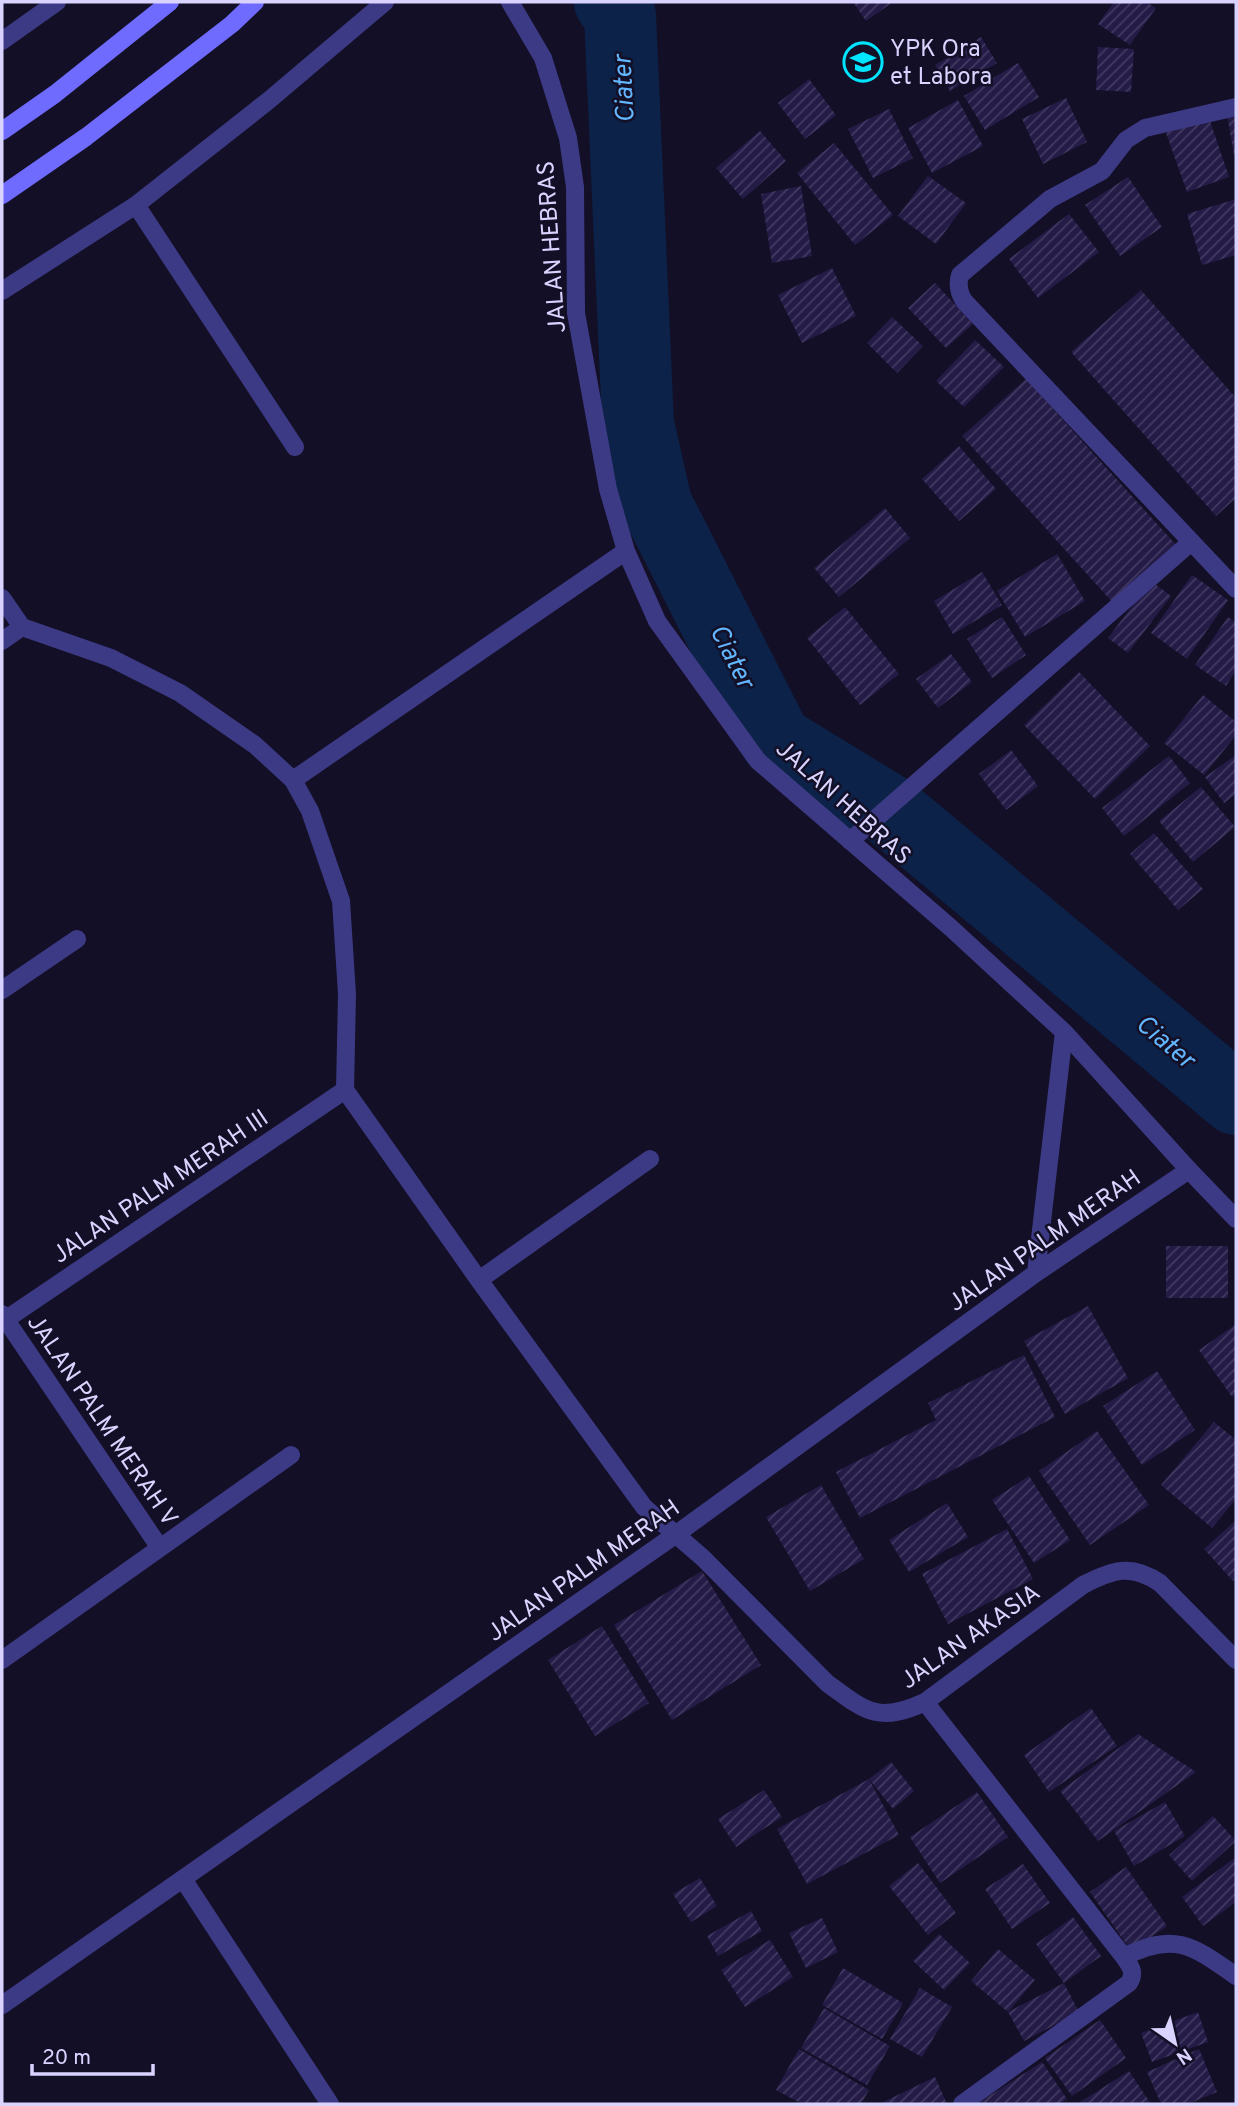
<svg xmlns="http://www.w3.org/2000/svg" width="1238" height="2106" font-family="Overpass,sans-serif">
<defs>
<pattern id="building-hatch" width="6" height="6" patternUnits="userSpaceOnUse" patternTransform="scale(1.75)"><rect width="6" height="6" fill="#241b47"/><path d="M-1 1l2-2M0 6l6-6M5 7l2-2" fill="none" stroke="#433b63"/></pattern>
</defs>
<rect width="100%" height="100%" fill="#130f26"/>
<g fill="none" stroke-linecap="round" stroke-linejoin="round">
<path stroke="#0c2248" stroke-width="72" d="M 610,2 L 620,15 L 638,424 L 656,504 L 776,741 L 889,810 L 1236,1099"/>
</g>
<path fill="url(#building-hatch)" d="M 853,2 L 893,2 L 866,21 Z
M 1114,2 L 1146,2 L 1156,8 L 1130,45 L 1098,24 Z
M 981,37 L 997,63 L 950,91 L 935,65 Z
M 1098,47 L 1134,49 L 1131,92 L 1096,90 Z
M 1018,63 L 1039,97 L 985,130 L 964,96 Z
M 809,79 L 836,115 L 805,139 L 778,103 Z
M 1066,98 L 1087,142 L 1043,164 L 1022,119 Z
M 958,100 L 983,146 L 932,173 L 908,128 Z
M 889,109 L 913,158 L 873,178 L 848,129 Z
M 1236,114 L 1236,154 L 1234,155 L 1227,115 Z
M 1208,115 L 1229,177 L 1187,192 L 1165,130 Z
M 760,131 L 786,161 L 743,199 L 716,168 Z
M 834,143 L 893,215 L 855,245 L 797,173 Z
M 928,176 L 966,203 L 936,244 L 898,216 Z
M 1128,177 L 1162,227 L 1120,256 L 1085,205 Z
M 801,186 L 812,256 L 772,263 L 761,194 Z
M 1236,199 L 1236,255 L 1202,265 L 1187,214 Z
M 1069,214 L 1099,252 L 1038,298 L 1009,259 Z
M 832,268 L 856,316 L 802,343 L 778,295 Z
M 935,283 L 973,324 L 946,348 L 908,308 Z
M 1141,290 L 1236,398 L 1236,498 L 1216,516 L 1071,352 Z
M 892,317 L 923,346 L 897,373 L 867,343 Z
M 975,340 L 1004,367 L 964,407 L 936,381 Z
M 1026,379 L 1177,546 L 1114,604 L 962,436 Z
M 959,446 L 996,489 L 959,521 L 922,479 Z
M 885,508 L 910,538 L 839,597 L 814,568 Z
M 1057,554 L 1085,601 L 1025,637 L 997,591 Z
M 982,572 L 1002,605 L 953,634 L 934,601 Z
M 1192,575 L 1228,600 L 1187,659 L 1151,633 Z
M 1151,581 L 1171,596 L 1128,653 L 1108,638 Z
M 845,607 L 899,674 L 860,705 L 807,638 Z
M 1002,617 L 1026,655 L 992,678 L 967,639 Z
M 1228,617 L 1236,623 L 1236,670 L 1226,686 L 1195,665 Z
M 951,654 L 972,682 L 938,708 L 916,679 Z
M 1079,672 L 1150,746 L 1095,799 L 1024,725 Z
M 1203,695 L 1236,722 L 1236,735 L 1204,775 L 1164,743 Z
M 1011,750 L 1038,786 L 1006,810 L 979,774 Z
M 1236,755 L 1236,794 L 1224,803 L 1205,777 Z
M 1169,756 L 1190,783 L 1124,836 L 1102,808 Z
M 1201,787 L 1235,827 L 1193,862 L 1159,821 Z
M 1154,833 L 1203,889 L 1178,910 L 1130,854 Z
M 1166,1246 L 1228,1246 L 1228,1298 L 1166,1298 Z
M 1088,1306 L 1128,1378 L 1065,1414 L 1024,1341 Z
M 1236,1324 L 1236,1394 L 1232,1397 L 1199,1350 Z
M 1024,1355 L 1055,1417 L 860,1518 L 836,1472 L 936,1420 L 928,1403 Z
M 1157,1371 L 1195,1430 L 1142,1465 L 1103,1406 Z
M 1214,1422 L 1236,1440 L 1236,1499 L 1212,1528 L 1161,1485 Z
M 1097,1431 L 1149,1505 L 1090,1545 L 1039,1471 Z
M 1029,1476 L 1070,1540 L 1034,1563 L 992,1500 Z
M 821,1485 L 864,1559 L 810,1591 L 766,1517 Z
M 947,1503 L 968,1537 L 909,1572 L 889,1540 Z
M 1236,1520 L 1236,1578 L 1233,1581 L 1204,1549 Z
M 1007,1529 L 1033,1579 L 948,1624 L 922,1574 Z
M 702,1571 L 761,1665 L 672,1720 L 614,1625 Z
M 602,1626 L 649,1703 L 595,1736 L 548,1660 Z
M 1091,1708 L 1117,1746 L 1049,1792 L 1024,1755 Z
M 1138,1734 L 1196,1772 L 1098,1841 L 1060,1791 Z
M 891,1762 L 914,1791 L 893,1809 L 869,1779 Z
M 869,1779 L 899,1835 L 807,1884 L 777,1829 Z
M 764,1790 L 782,1817 L 736,1847 L 718,1819 Z
M 977,1792 L 1008,1837 L 940,1883 L 910,1837 Z
M 1165,1802 L 1185,1836 L 1134,1866 L 1114,1831 Z
M 1213,1816 L 1236,1841 L 1192,1881 L 1169,1855 Z
M 1236,1857 L 1236,1902 L 1203,1926 L 1182,1897 Z
M 918,1863 L 956,1913 L 928,1935 L 889,1886 Z
M 1023,1864 L 1050,1903 L 1012,1929 L 985,1889 Z
M 1126,1867 L 1167,1926 L 1131,1951 L 1090,1892 Z
M 700,1878 L 717,1906 L 691,1922 L 673,1894 Z
M 751,1911 L 762,1931 L 718,1956 L 707,1936 Z
M 1073,1917 L 1101,1956 L 1064,1983 L 1036,1944 Z
M 822,1918 L 838,1952 L 806,1968 L 789,1933 Z
M 939,1934 L 970,1963 L 944,1990 L 913,1961 Z
M 770,1940 L 793,1977 L 745,2007 L 721,1970 Z
M 998,1949 L 1035,1980 L 1008,2012 L 1064,1983 L 1079,2012 L 1024,2041 L 1008,2012 L 971,1981 Z
M 843,1968 L 903,2003 L 882,2039 L 822,2005 Z
M 920,1988 L 952,2007 L 922,2057 L 890,2039 Z
M 824,2008 L 890,2046 L 867,2085 L 801,2048 Z
M 1198,2012 L 1208,2042 L 1152,2062 L 1141,2033 Z
M 1100,2020 L 1126,2058 L 1072,2096 L 1045,2058 Z
M 799,2049 L 869,2090 L 861,2104 L 802,2104 L 776,2090 Z
M 1199,2049 L 1217,2092 L 1188,2104 L 1161,2104 L 1147,2072 Z
M 1042,2062 L 1067,2099 L 1059,2104 L 977,2104 Z
M 1129,2071 L 1151,2104 L 1077,2104 Z
M 935,2077 L 947,2104 L 879,2104 Z"/>
<g fill="none" stroke-linecap="round" stroke-linejoin="round">
<path stroke="#3d3a85" stroke-width="18" d="M 510,2 L 543,58 L 568,138 L 575,187 L 576,313 L 608,489 L 626,551 L 657,621 L 758,761 L 951,928 L 1064,1032 L 1189,1170 L 1236,1219
M 2,41 L 57,2
M 1236,107 L 1145,128 L 1126,140 L 1102,171 L 1050,199 L 960,275 C 957,285 959,293 964,301 L 1236,589
M 136,205 L 295,447
M 2,291 L 136,205 L 268,101 L 385,2
M 2,598 L 22,627 L 111,658 L 180,693 L 255,745 L 293,780 L 310,811 L 341,901 L 347,994 L 345,1090 L 479,1280 L 644,1507 L 703,1558 L 827,1683 C 865,1711 878,1724 925,1702 L 1083,1585 C 1112,1570 1131,1563 1160,1583 L 1236,1660
M 2,641 L 22,627
M 293,780 L 626,551
M 850,841 L 1190,543
M 2,990 L 77,939
M 1036,1273 L 1064,1032
M 479,1280 L 650,1159
M 2,1314 L 160,1548
M 2,1322 L 345,1090
M 2,1660 L 291,1455
M 925,1702 L 1124,1957 C 1130,1966 1136,1972 1129,1983 L 962,2104
M 183,1879 L 330,2104
M 1124,1957 C 1175,1931 1193,1946 1236,1976
M 2,2005 L 675,1535 L 1036,1273 L 1189,1170"/>
<path stroke="#6f6bff" stroke-width="18" d="M 2,131 L 55,94 L 170,2
M 2,195 L 86,137 L 232,24 L 255,2"/>
</g>
<defs>
<g id="school-ring" transform="scale(2.0125)"><circle r="9.5" fill="#130f26" stroke="#00e5ff" stroke-width="1.5"/><path d="M0-5L7-2L0 1L-7-2ZM-4 1L0 2.5L4 1V4Q0 6-4 4Z" fill="#00e5ff"/></g>
</defs>
<g fill-rule="evenodd">
<use href="#school-ring" x="863" y="62"/>
</g>
<g text-anchor="middle" stroke-width="5" stroke-linejoin="round" paint-order="stroke">
<g font-size="24" fill="#d9d4ff" stroke="#130f26" text-anchor="start">
<text x="890" y="56">YPK Ora<tspan x="890" dy="28">et Labora</tspan></text>
</g>
<g font-size="24" fill="#d9d4ff" stroke="#130f26">
<text transform="translate(551 247) rotate(-94)" y="8">JALAN HEBRAS</text>
<text transform="translate(844 802) rotate(42)" y="8">JALAN HEBRAS</text>
<text transform="translate(160 1186) rotate(-34)" y="8">JALAN PALM MERAH III</text>
<text transform="translate(1044 1240) rotate(-35)" y="8">JALAN PALM MERAH</text>
<text transform="translate(103 1420) rotate(56)" y="8">JALAN PALM MERAH V</text>
<text transform="translate(583 1570) rotate(-35)" y="8">JALAN PALM MERAH</text>
<text transform="translate(970 1636) rotate(-35)" y="8">JALAN AKASIA</text>
</g>
<g font-size="26" font-style="italic" fill="#62b6ff" stroke="#130f26">
<text transform="translate(623 89) rotate(-93)" y="9">Ciater</text>
<text transform="translate(733 656) rotate(63)" y="9">Ciater</text>
<text transform="translate(1166 1041) rotate(40)" y="9">Ciater</text>
</g>
</g>
<rect width="1238" height="2106" fill="none" stroke="#d9d4ff" stroke-width="7"/>
<g transform="translate(1175 2043) rotate(146)" stroke="#130f26" stroke-width="5" paint-order="stroke">
<path d="M0-5L12 26L0 18L-12 26Z" fill="#d9d4ff"/>
<text y="-10" font-size="19" font-weight="bold" text-anchor="middle" fill="#d9d4ff">N</text>
</g>
<path d="M32 2064v10h121v-10" fill="none" stroke="#d9d4ff" stroke-width="3.5"/>
<text x="42" y="2064" font-size="21" fill="#d9d4ff" stroke="#130f26" stroke-width="5" paint-order="stroke">20 m</text>
</svg>
